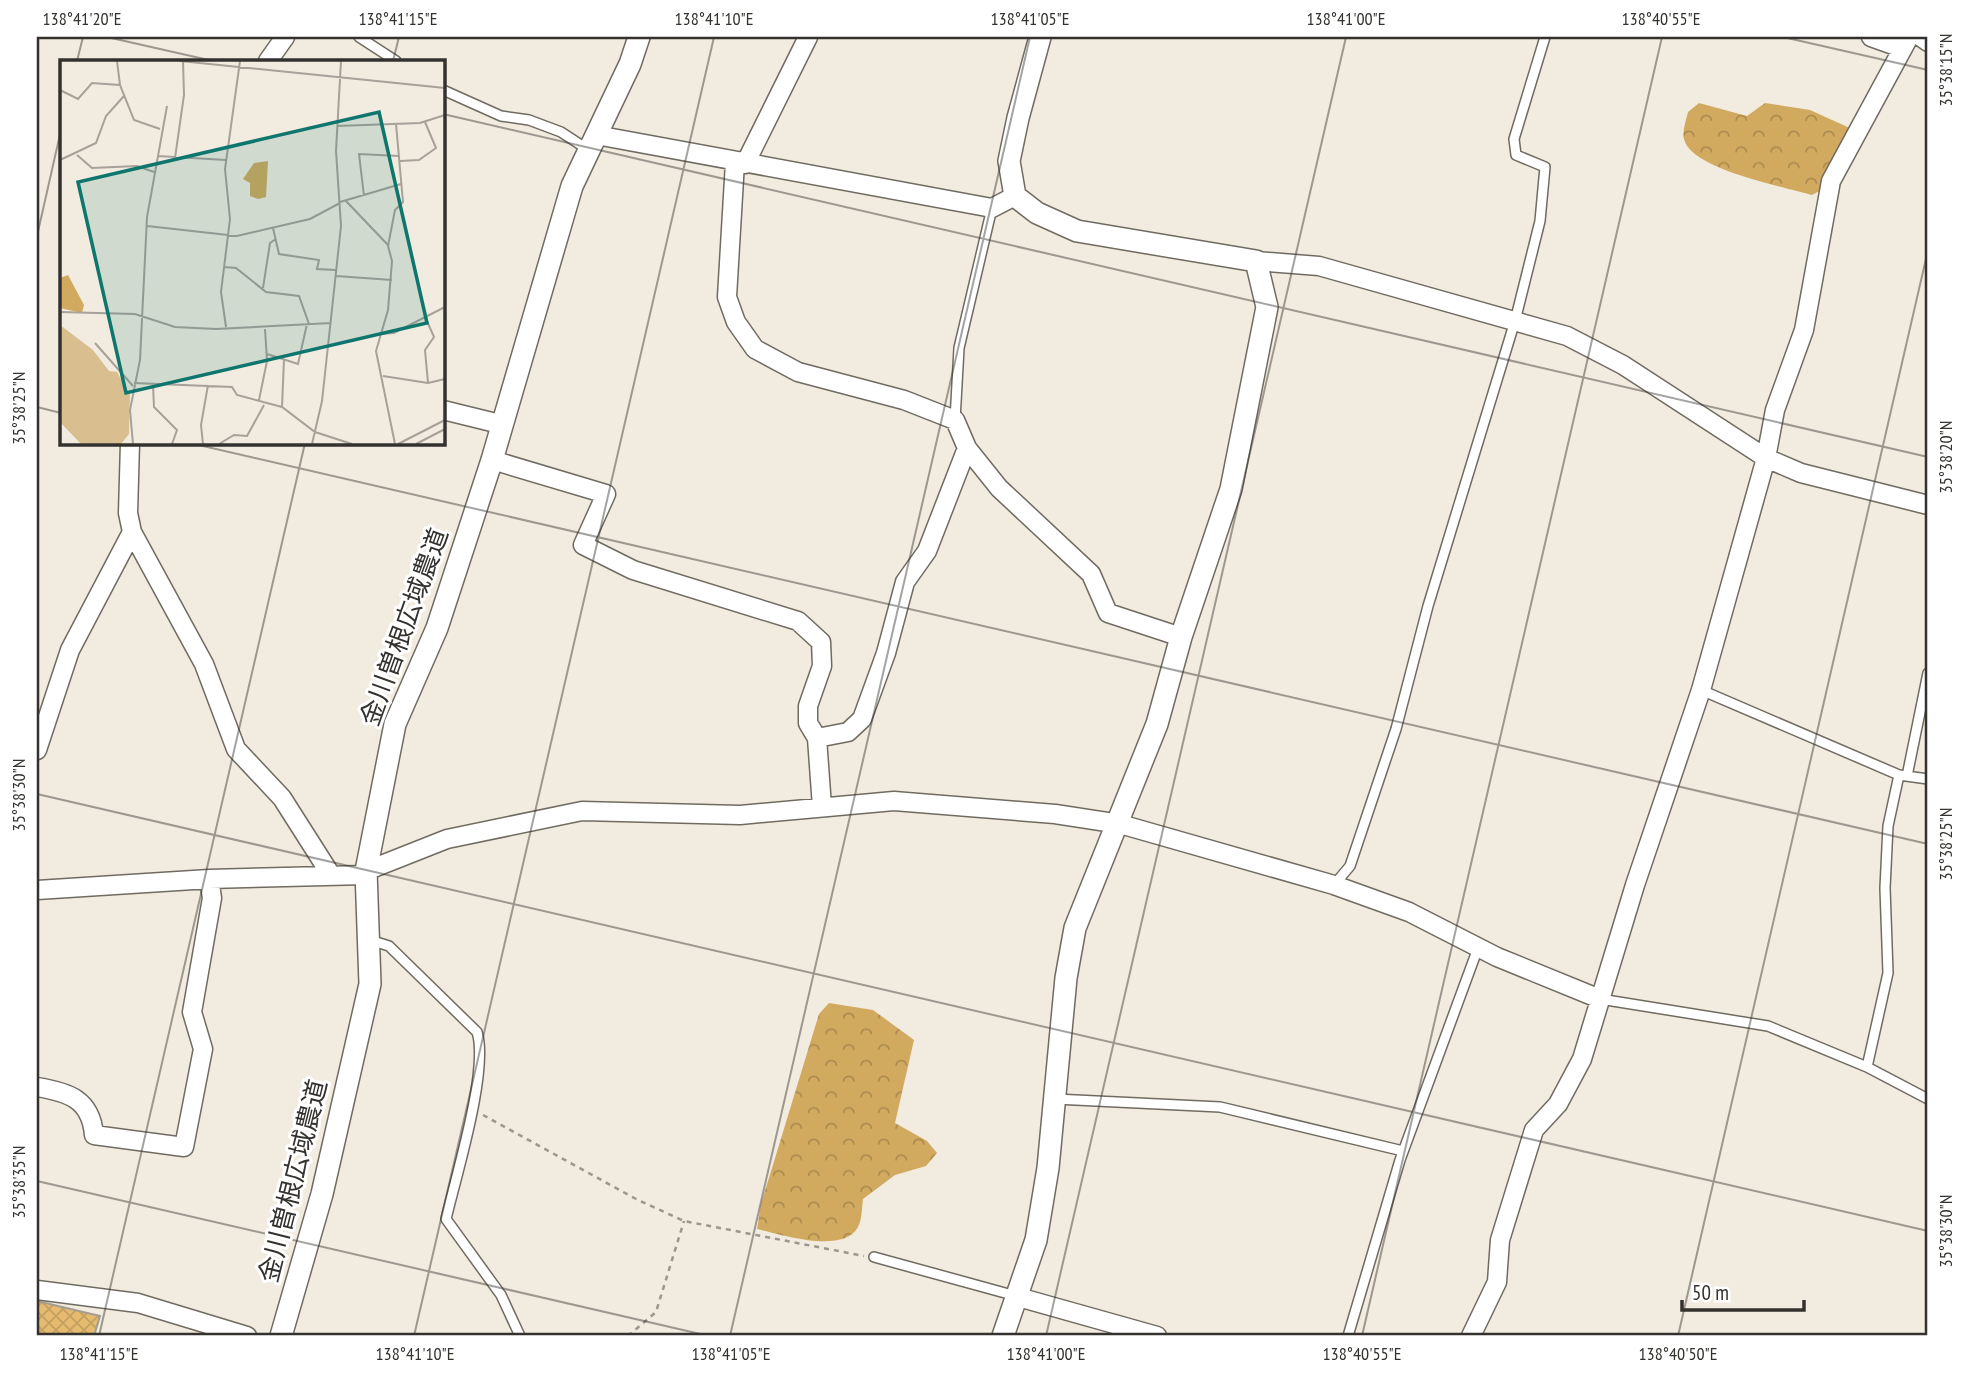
<svg xmlns="http://www.w3.org/2000/svg" width="1965" height="1373" font-family="'PT Sans Narrow','Noto Sans JP',sans-serif">
<defs>
<pattern id="forest-crowns" width="20" height="18" patternUnits="userSpaceOnUse" patternTransform="scale(1.75)"><rect width="20" height="18" fill="#d2aa5f"/><path d="M2 6a3 3 0 1 1 6 0M12 15a3 3 0 1 1 6 0" fill="none" stroke="#ab8b4f"/></pattern>
<pattern id="building-cross-hatch" width="8" height="8" patternUnits="userSpaceOnUse" patternTransform="scale(1.75)"><rect width="8" height="8" fill="#e4bb6f"/><path d="M0 0l8 8M0 8l8-8" fill="none" stroke="#c4a160"/></pattern>
</defs>
<rect width="100%" height="100%" fill="#f2ebe0"/>
<path fill="url(#forest-crowns)" d="M 1699,103 L 1747,116 L 1765,103 L 1810,110 L 1852,129 L 1823,189 L 1812,195 C 1785,187 1690,169 1684,139 C 1682,132 1686,120 1688,112 Z
M 829,1003 L 873,1010 L 914,1040 L 895,1123 L 927,1141 L 937,1153 L 926,1166 L 895,1175 L 863,1199 C 862,1207 862,1220 858,1227 C 843,1255 780,1234 757,1229 L 761,1204 L 819,1014 Z"/>
<path fill="url(#building-cross-hatch)" stroke="#a39d92" stroke-width="2" d="M 37,1301 L 100,1316 L 94,1336 L 37,1336 Z"/>
<g fill="none" stroke-linecap="round" stroke-linejoin="round">
<g stroke="#706b61" stroke-width="12">
<path id="service" d="M 359,37 L 396,61
M 443,90 L 501,116 L 529,120 L 561,132 L 587,149
M 955,420 L 959,348 L 992,208
M 1701,690 L 1899,775 L 1928,779
M 1907,776 L 1928,673
M 1334,885 L 1350,866 L 1396,729 L 1428,606 L 1515,321 L 1540,221 L 1545,167 L 1516,155 L 1514,139 L 1545,37
M 370,940 L 389,946 L 477,1032 C 489,1070 456,1176 446,1219 L 501,1295 L 520,1336
M 1600,999 L 1768,1026 L 1867,1067 L 1928,1099
M 1867,1067 L 1888,973 L 1885,888 L 1888,826 L 1899,775
M 1055,1099 L 1220,1107 L 1403,1151
M 874,1257 L 1016,1296
M 1348,1336 L 1400,1160 L 1478,948"/>
</g>
<g stroke="#706b61" stroke-width="21">
<path id="minor" d="M 1871,37 L 1902,48
M 1921,37 L 1928,42
M 268,61 L 285,37
M 596,135 L 992,208 L 1015,196
M 735,162 L 727,297 L 736,322 L 755,349 L 798,372 L 904,400 L 955,420 L 967,448 L 999,488 L 1091,574 L 1108,613 L 1181,637
M 745,164 L 808,37
M 1256,261 L 1319,266 L 1567,336 L 1623,365 L 1766,458 L 1801,473 L 1928,505
M 443,410 L 500,424
M 492,460 L 606,494 L 583,545 L 633,570 L 798,621 L 821,642 L 822,666 L 808,706 L 808,723 L 817,738 L 822,807
M 132,532 L 204,664 L 236,749 L 282,798 L 331,875
M 817,738 L 848,732 L 862,719 L 886,653 L 905,582 L 927,551 L 967,448
M 37,750 L 70,650 L 132,532 L 128,513 L 130,443
M 366,871 L 447,839 L 582,811 L 740,815 L 894,801 L 1055,814 L 1120,824 L 1334,885 L 1409,912 L 1497,957 L 1600,999
M 37,890 L 209,879 L 366,875
M 37,1087 C 68,1092 91,1099 94,1135 L 184,1147 L 203,1049 L 192,1012 L 212,898 L 209,879
M 37,1290 L 138,1303 L 247,1336
M 1018,1297 L 1157,1336
M 1471,1336 L 1497,1282 L 1500,1240 L 1534,1130 L 1558,1104 L 1582,1059 L 1635,885 L 1701,690 L 1766,458 L 1775,410 L 1804,330 L 1831,181 L 1909,37"/>
</g>
<g stroke="#706b61" stroke-width="24">
<path id="tertiary" d="M 281,1336 L 322,1194 L 370,984 L 366,871 L 395,724 L 437,628 L 492,460 L 572,186 L 630,64 L 639,37
M 1003,1336 L 1036,1240 L 1048,1168 L 1066,978 L 1075,928 L 1157,724 L 1181,637 L 1231,489 L 1267,307 L 1256,261 L 1077,231 L 1037,213 L 1015,196 L 1009,161 L 1018,118 L 1040,37"/>
</g>
<path stroke="#9b968e" stroke-width="2.5" stroke-dasharray="5 5" stroke-linecap="butt" d="M 483,1115 L 636,1199 L 684,1221 L 864,1256
M 628,1336 L 656,1312 L 684,1221"/>
<use href="#service" stroke="#fff" stroke-width="9"/>
<use href="#minor" stroke="#fff" stroke-width="18"/>
<use href="#tertiary" stroke="#fff" stroke-width="21"/>
</g>
<path fill="none" stroke="#34322e" stroke-width="2" stroke-opacity="0.45" d="M 107,37 L 213,61M 1783,37 L 1928,70M 77,61 L 83,37M 393,61 L 399,37M 443,114 L 1928,457M 37,236 L 61,130M 37,407 L 61,413M 190,443 L 1928,844M 37,794 L 1928,1231M 37,1181 L 709,1336M 99,1336 L 305,443M 414,1336 L 714,37M 730,1336 L 1030,37M 1046,1336 L 1346,37M 1362,1336 L 1662,37M 1678,1336 L 1928,250"/>
<g text-anchor="middle" stroke-width="6" stroke-linejoin="round" paint-order="stroke">
<g font-size="26" fill="#34322e" stroke="#fff">
<text transform="translate(404 627) rotate(-70)" y="9">金川曽根広域農道</text>
<text transform="translate(293 1181) rotate(-76)" y="9">金川曽根広域農道</text>
</g>
</g>
<g transform="translate(60 60)">
<rect width="385" height="385" fill="#f2ebe0"/>
<path d="M 208,101 L 206,137 L 198,139 L 190,136 L 190,123 L 183,119 L 194,103 ZM 8,215 L 24,245 L 22,253 L 0,248 L 0,218 Z" fill="#d2aa5f"/>
<path d="M 0,265 L 33,290 L 49,311 L 57,312 L 70,335 L 69,374 L 61,384 L 21,384 L 0,362 Z" fill="#d9bf8f"/>
<path fill="none" stroke="#a6a199" stroke-width="2" d="M 57,1 L 60,25 L 74,60 L 100,69M 120,1 L 385,28M 0,30 L 18,39 L 32,23 L 60,25M 277,66 L 360,63 L 385,55M 17,95 L 32,108 L 77,106 L 94,112M 98,96 L 166,100M 115,98 L 124,35 L 123,1M 0,100 L 36,83 L 46,56 L 64,36M 340,101 L 359,100 L 376,88 L 365,62M 304,136 L 299,94 L 339,96M 286,141 L 328,185M 280,142 L 341,124M 87,166 L 177,176 L 250,159 L 280,143M 213,168 L 219,194 L 259,200 L 257,209 L 276,210M 164,207 L 176,208 L 206,232 L 239,236 L 249,264M 276,216 L 332,220M 203,228 L 210,183 L 216,179M 0,252 L 75,254 L 115,267 L 156,269 L 271,263M 366,259 L 374,277 L 365,290 L 368,323M 166,267 L 161,232 L 170,159 L 165,109 L 180,1M 320,274 L 334,273 L 385,247M 35,283 L 73,326M 207,294 L 238,304 L 247,264M 323,316 L 368,323 L 385,319M 74,323 L 172,327 L 177,335 L 222,347 L 255,372 L 292,384M 93,325 L 94,347 L 117,370 L 112,384M 199,340 L 207,301 L 205,269M 222,347 L 224,299M 73,384 L 70,350 L 80,300 L 87,157 L 107,46M 143,384 L 141,365 L 148,325M 159,384 L 174,375 L 187,376 L 204,345M 252,384 L 262,341 L 281,166 L 276,91 L 281,1M 335,384 L 316,291 L 328,250 L 332,201 L 328,186 L 335,150 L 343,142 L 336,64M 338,384 L 385,360M 356,384 L 385,369"/>
<path fill="#0f766e" fill-opacity="0.15" stroke="#0f766e" stroke-width="3.5" d="M 319,52 L 367,263 L 66,333 L 18,122 Z"/>
<rect width="385" height="385" fill="none" stroke="#34322e" stroke-width="3.5"/>
</g>
<rect width="1965" height="1373" fill="none" stroke="#ffffff" stroke-width="77"/>
<path d="M1682 1300v10h122v-10" fill="none" stroke="#34322e" stroke-width="3.5"/>
<text x="1692" y="1300" font-size="21" fill="#34322e" stroke="#ffffff" stroke-width="5" paint-order="stroke">50 m</text>
<rect x="38" y="38" width="1888" height="1296" fill="none" stroke="#34322e" stroke-width="2.5"/>
<g font-size="18" text-anchor="middle" fill="#34322e">
<text x="82" y="25">138°41'20"E</text>
<text x="398" y="25">138°41'15"E</text>
<text x="714" y="25">138°41'10"E</text>
<text x="1030" y="25">138°41'05"E</text>
<text x="1346" y="25">138°41'00"E</text>
<text x="1661" y="25">138°40'55"E</text>
<text transform="translate(1946 70) rotate(-90)" y="6">35°38'15"N</text>
<text transform="translate(19 408) rotate(-90)" y="6">35°38'25"N</text>
<text transform="translate(1946 457) rotate(-90)" y="6">35°38'20"N</text>
<text transform="translate(19 795) rotate(-90)" y="6">35°38'30"N</text>
<text transform="translate(1946 844) rotate(-90)" y="6">35°38'25"N</text>
<text transform="translate(19 1182) rotate(-90)" y="6">35°38'35"N</text>
<text transform="translate(1946 1231) rotate(-90)" y="6">35°38'30"N</text>
<text x="99" y="1360">138°41'15"E</text>
<text x="415" y="1360">138°41'10"E</text>
<text x="731" y="1360">138°41'05"E</text>
<text x="1046" y="1360">138°41'00"E</text>
<text x="1362" y="1360">138°40'55"E</text>
<text x="1678" y="1360">138°40'50"E</text>
</g>
</svg>
